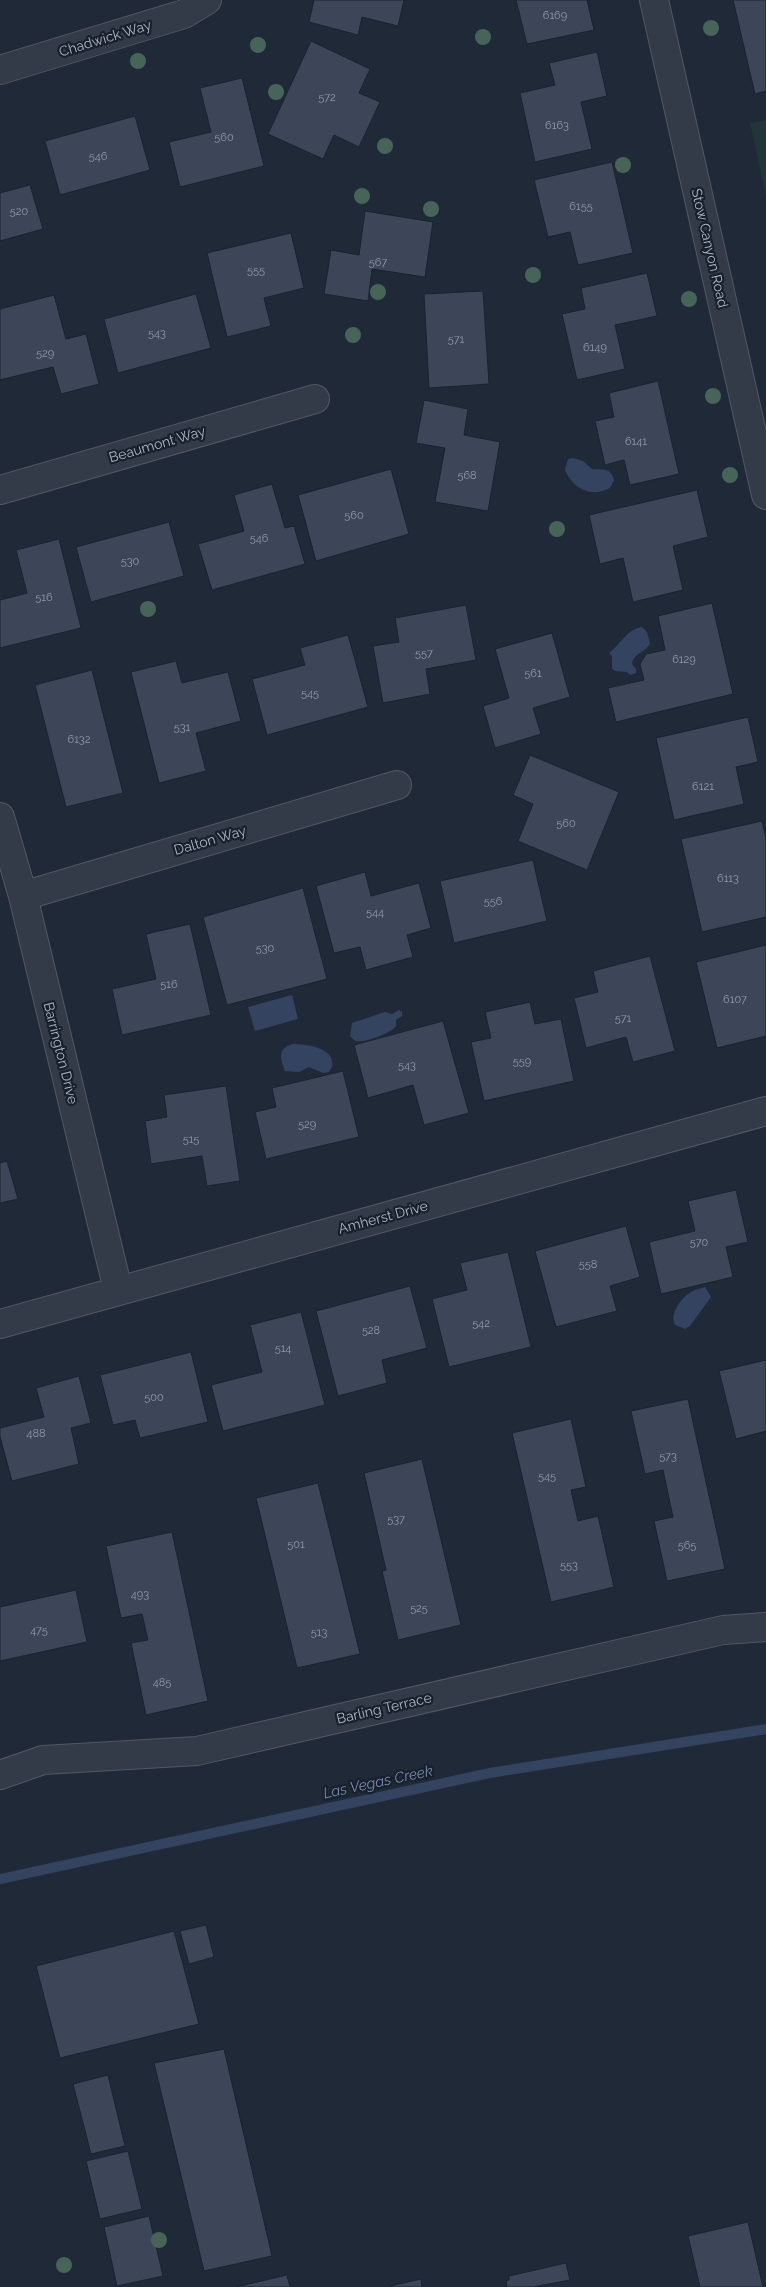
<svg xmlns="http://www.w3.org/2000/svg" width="766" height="2287" font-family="Raleway,sans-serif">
<rect width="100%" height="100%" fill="#202938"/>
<path fill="#223539" d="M 766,120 L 766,195 L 750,123 Z"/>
<path fill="#334360" d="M 573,458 L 583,461 L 592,469 C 603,470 611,467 614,480 L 610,488 C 591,498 573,489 565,470 L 568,459 Z
M 642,627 L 647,632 L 650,644 C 644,653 634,653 632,664 L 636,669 L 636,673 L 630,675 L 627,672 L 615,671 L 612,668 L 612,656 L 609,653 C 621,644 626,630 642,627 Z
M 292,995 L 298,1019 L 255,1031 L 248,1007 Z
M 399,1010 L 402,1012 L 402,1016 L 396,1020 L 396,1026 C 393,1032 363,1044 356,1041 C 355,1041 351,1037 350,1036 L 352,1023 L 385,1012 L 392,1014 Z
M 293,1044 C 307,1044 336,1048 332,1067 L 329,1072 L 323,1073 L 309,1067 L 299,1072 L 285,1071 C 280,1059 277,1048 293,1044 Z
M 705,1287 L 711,1297 L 690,1326 L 685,1329 L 675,1325 C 669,1314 682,1296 693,1291 C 696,1289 701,1289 705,1287 Z"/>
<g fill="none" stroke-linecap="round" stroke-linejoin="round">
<path stroke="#334360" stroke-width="10" d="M 0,1879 L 490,1773 L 766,1729"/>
</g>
<path fill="#3c4658" stroke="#1b222f" d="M 314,0 L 404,0 L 398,26 L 362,17 L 358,35 L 309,22 Z
M 516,0 L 587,0 L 594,30 L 527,44 Z
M 733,0 L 766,0 L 766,91 L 755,94 Z
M 311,41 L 370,69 L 359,93 L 380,102 L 359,147 L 334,135 L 323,159 L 268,134 Z
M 597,52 L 607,96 L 581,102 L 592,149 L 535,162 L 520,93 L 555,85 L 549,63 Z
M 242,78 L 264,166 L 180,187 L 169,142 L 211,132 L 200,88 Z
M 135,116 L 150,170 L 60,195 L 45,141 Z
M 612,162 L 633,253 L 578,265 L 570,232 L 548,237 L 534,180 Z
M 30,185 L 43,229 L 0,241 L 0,193 Z
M 365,211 L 433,222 L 425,277 L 372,269 L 368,301 L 324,294 L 331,250 L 359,255 Z
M 291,233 L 304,288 L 264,298 L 271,326 L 227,337 L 207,253 Z
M 647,273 L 657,316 L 615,325 L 625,369 L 577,380 L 562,314 L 585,309 L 581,288 Z
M 483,291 L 489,384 L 429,388 L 424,294 Z
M 196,294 L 211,348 L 118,373 L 104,319 Z
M 54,295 L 66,339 L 86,334 L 99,384 L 61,394 L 53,367 L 0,380 L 0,309 Z
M 658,381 L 679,474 L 630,485 L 624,460 L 605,465 L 595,421 L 614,417 L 609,393 Z
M 424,400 L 468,409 L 464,435 L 500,442 L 488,511 L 435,502 L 445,448 L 416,443 Z
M 391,469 L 409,534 L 316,561 L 298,495 Z
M 272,484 L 285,528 L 294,526 L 305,564 L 212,590 L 198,544 L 244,531 L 234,495 Z
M 697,490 L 708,537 L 673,546 L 683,590 L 633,602 L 623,558 L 600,564 L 589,515 Z
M 169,522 L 184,576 L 91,602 L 76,547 Z
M 59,539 L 81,628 L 0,648 L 0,600 L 27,593 L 16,550 Z
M 712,603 L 733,694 L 616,722 L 608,688 L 644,680 L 640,664 L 646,654 L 665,650 L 658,616 Z
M 466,605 L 476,660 L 426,669 L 430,694 L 383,703 L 373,646 L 399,642 L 395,618 Z
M 552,633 L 570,697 L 533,708 L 541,734 L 495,748 L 483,706 L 509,698 L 495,649 Z
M 348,635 L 368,707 L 267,735 L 252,679 L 305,665 L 300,648 Z
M 176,661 L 182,683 L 228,672 L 241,721 L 196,733 L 206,771 L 159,783 L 131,672 Z
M 92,670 L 123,793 L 66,807 L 35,685 Z
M 748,717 L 758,762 L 736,767 L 744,804 L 674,820 L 656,738 Z
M 530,755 L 619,792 L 587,870 L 518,841 L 533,804 L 513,795 Z
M 762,821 L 766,838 L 766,917 L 702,932 L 681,839 Z
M 533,860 L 547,921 L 454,943 L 440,881 Z
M 365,872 L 371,896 L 419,883 L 431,928 L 407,935 L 413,957 L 366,970 L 360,947 L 334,953 L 316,886 Z
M 303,888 L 327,979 L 227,1005 L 203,917 Z
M 190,924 L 211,1015 L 122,1035 L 112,989 L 156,979 L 146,934 Z
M 766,945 L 766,1036 L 717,1048 L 696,962 Z
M 650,956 L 675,1051 L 633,1062 L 626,1037 L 586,1048 L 574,998 L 598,992 L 593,971 Z
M 530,1002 L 535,1024 L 561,1019 L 574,1081 L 484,1101 L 471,1042 L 491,1038 L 485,1012 Z
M 443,1021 L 469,1113 L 424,1125 L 413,1085 L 368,1098 L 354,1045 Z
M 343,1071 L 359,1137 L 266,1159 L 255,1112 L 276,1107 L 272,1088 Z
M 226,1086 L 240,1181 L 207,1186 L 202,1156 L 151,1164 L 145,1121 L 167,1117 L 164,1095 Z
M 7,1161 L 18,1199 L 0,1203 L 0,1163 Z
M 736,1190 L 748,1242 L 726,1247 L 733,1277 L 661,1294 L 649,1242 L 695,1231 L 688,1201 Z
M 626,1226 L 640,1277 L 610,1286 L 617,1311 L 556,1327 L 535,1251 Z
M 508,1252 L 531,1347 L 449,1367 L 432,1299 L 467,1290 L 460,1263 Z
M 410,1286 L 427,1348 L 382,1360 L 387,1383 L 338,1396 L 316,1311 Z
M 301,1312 L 325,1405 L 223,1431 L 211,1385 L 262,1372 L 250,1325 Z
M 191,1352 L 208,1422 L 140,1438 L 135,1420 L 113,1425 L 100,1375 Z
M 766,1360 L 766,1431 L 736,1439 L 719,1371 Z
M 79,1376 L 91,1423 L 71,1428 L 79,1464 L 12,1481 L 0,1437 L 0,1428 L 44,1417 L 36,1388 Z
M 688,1399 L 725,1569 L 667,1581 L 654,1521 L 673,1517 L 663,1470 L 645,1474 L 631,1411 Z
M 571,1419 L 586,1487 L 571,1490 L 578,1521 L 598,1516 L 614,1587 L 551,1602 L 512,1433 Z
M 422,1459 L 461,1625 L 398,1640 L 382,1571 L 386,1570 L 364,1473 Z
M 318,1483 L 360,1654 L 297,1668 L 256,1498 Z
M 172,1532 L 208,1701 L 146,1715 L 131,1643 L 148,1640 L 142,1614 L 121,1618 L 106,1546 Z
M 76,1590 L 87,1642 L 0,1661 L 0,1607 Z
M 206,1925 L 214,1957 L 189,1964 L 180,1931 Z
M 174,1931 L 199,2024 L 60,2058 L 36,1966 Z
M 224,2049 L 272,2256 L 204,2271 L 154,2063 Z
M 108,2075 L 125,2146 L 91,2154 L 73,2084 Z
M 128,2151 L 142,2209 L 100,2219 L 86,2161 Z
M 149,2216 L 163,2276 L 117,2286 L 104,2227 Z
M 748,2222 L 763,2287 L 700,2287 L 688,2236 Z
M 566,2263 L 570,2280 L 533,2287 L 507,2287 L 506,2281 L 509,2280 L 509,2276 Z
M 287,2275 L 290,2287 L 236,2287 Z
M 421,2279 L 422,2287 L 386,2287 Z"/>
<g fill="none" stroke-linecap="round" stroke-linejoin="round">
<g stroke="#515866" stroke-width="30">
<path id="minor" d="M 654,0 L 766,495
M 0,70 L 184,14 L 207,0
M 0,490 L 315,399
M 0,817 L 23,896 L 118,1290
M 23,896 L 397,785
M 0,1324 L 766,1111
M 0,1775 L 43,1760 L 197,1751 L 723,1630 L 766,1627"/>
</g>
<use href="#minor" stroke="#333b48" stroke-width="28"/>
</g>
<g fill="#466558">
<circle cx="711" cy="28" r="8"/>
<circle cx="483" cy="37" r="8"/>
<circle cx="258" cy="45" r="8"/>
<circle cx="138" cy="61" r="8"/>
<circle cx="276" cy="92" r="8"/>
<circle cx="385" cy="146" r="8"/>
<circle cx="623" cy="165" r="8"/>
<circle cx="362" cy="196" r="8"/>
<circle cx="431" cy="209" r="8"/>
<circle cx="533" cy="275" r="8"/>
<circle cx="378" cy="292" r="8"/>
<circle cx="689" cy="299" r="8"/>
<circle cx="353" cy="335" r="8"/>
<circle cx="713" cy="396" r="8"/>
<circle cx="730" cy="475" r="8"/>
<circle cx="557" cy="529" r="8"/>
<circle cx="148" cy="609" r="8"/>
<circle cx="159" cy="2240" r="8"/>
<circle cx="64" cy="2265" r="8"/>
</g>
<g text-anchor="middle" stroke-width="4.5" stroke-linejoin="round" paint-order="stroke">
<g font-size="11" fill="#9299aa">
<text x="555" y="19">6169</text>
<text x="327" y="101">572</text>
<text x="557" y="129">6163</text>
<text x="224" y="141">560</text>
<text x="98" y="160">546</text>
<text x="581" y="210">6155</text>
<text x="19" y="215">520</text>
<text x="378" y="266">567</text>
<text x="256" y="274">555</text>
<text x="157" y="337">543</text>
<text x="456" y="343">571</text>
<text x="595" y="351">6149</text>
<text x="45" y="357">529</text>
<text x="636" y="445">6141</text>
<text x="467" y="479">568</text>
<text x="354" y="519">560</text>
<text x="259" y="542">546</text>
<text x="130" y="565">530</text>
<text x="44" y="601">516</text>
<text x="424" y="657">557</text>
<text x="684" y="663">6129</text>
<text x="533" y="677">561</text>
<text x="310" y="697">545</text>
<text x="182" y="731">531</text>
<text x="79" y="743">6132</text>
<text x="703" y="790">6121</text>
<text x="566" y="827">560</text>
<text x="728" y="882">6113</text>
<text x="493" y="905">556</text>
<text x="375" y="916">544</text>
<text x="265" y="952">530</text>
<text x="169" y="988">516</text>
<text x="735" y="1003">6107</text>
<text x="623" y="1022">571</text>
<text x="522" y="1065">559</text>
<text x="407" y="1069">543</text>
<text x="307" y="1128">529</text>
<text x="191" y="1143">515</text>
<text x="699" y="1246">570</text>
<text x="588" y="1268">558</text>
<text x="481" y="1327">542</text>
<text x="371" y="1334">528</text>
<text x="283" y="1352">514</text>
<text x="154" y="1401">500</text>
<text x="36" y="1437">488</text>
<text x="668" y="1460">573</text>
<text x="547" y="1480">545</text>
<text x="396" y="1523">537</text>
<text x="296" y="1548">501</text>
<text x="687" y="1549">565</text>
<text x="569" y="1569">553</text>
<text x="140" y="1598">493</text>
<text x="419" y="1612">525</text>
<text x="39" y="1634">475</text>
<text x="319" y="1636">513</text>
<text x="162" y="1686">485</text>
</g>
<g font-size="14" fill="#aeb5c5" stroke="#19202d">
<text transform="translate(105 38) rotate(-17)" y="5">Chadwick Way</text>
<text transform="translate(710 248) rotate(77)" y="5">Stow Canyon Road</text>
<text transform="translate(157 444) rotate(-16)" y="5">Beaumont Way</text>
<text transform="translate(210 840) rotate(-16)" y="5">Dalton Way</text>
<text transform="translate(61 1053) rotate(76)" y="5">Barrington Drive</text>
<text transform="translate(383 1217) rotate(-15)" y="5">Amherst Drive</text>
<text transform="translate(384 1708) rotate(-13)" y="5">Barling Terrace</text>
</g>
<g font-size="15" font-style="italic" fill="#758aae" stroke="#19202d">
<text transform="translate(378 1782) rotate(-12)" y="5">Las Vegas Creek</text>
</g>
</g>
</svg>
